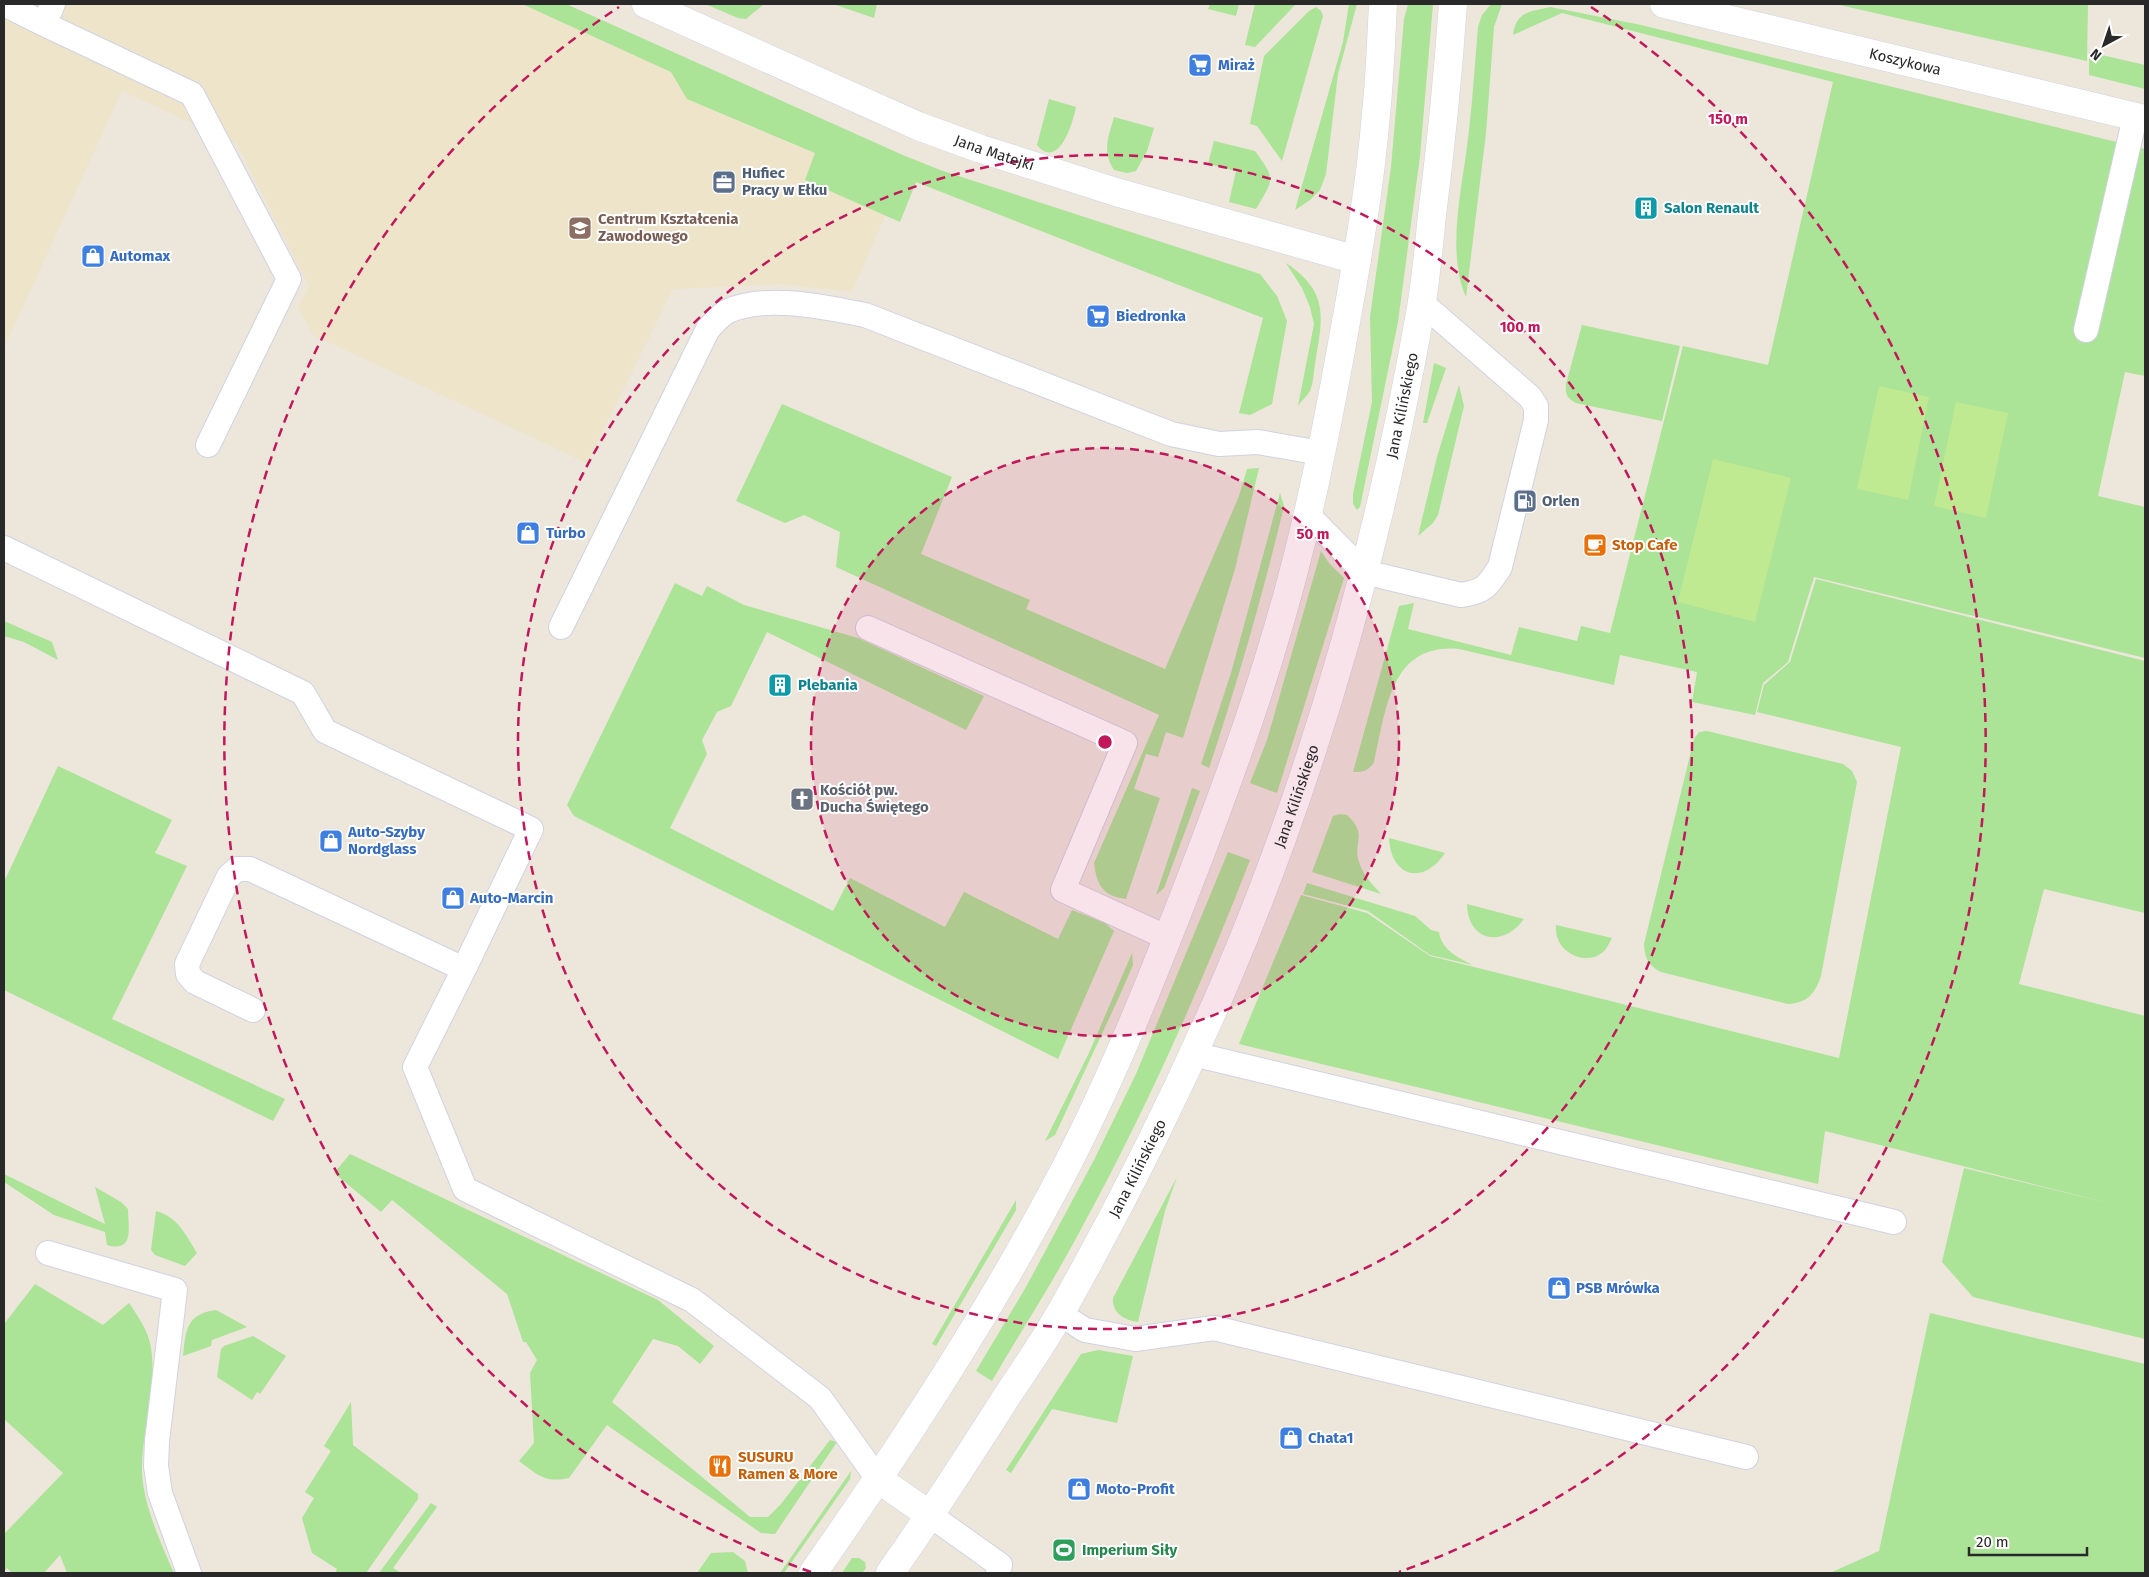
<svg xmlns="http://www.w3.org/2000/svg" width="2149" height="1577" font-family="'Fira Sans',sans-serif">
<rect width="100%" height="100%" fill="#ece6db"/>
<path fill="#eee4ca" d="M 4,4 L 533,4 L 904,172 L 852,292 L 781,284 L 673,289 L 587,463 L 313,335 L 298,307 L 309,286 L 237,144 L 122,91 L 4,348 Z"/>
<path fill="#abe397" d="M 522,4 L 566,4 L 905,156 L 943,171 L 1260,274 L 1277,296 L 1287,321 L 1272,404 L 1250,415 L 1239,413 L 1263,318 L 916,182 L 900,222 L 805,180 L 815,153 L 687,99 L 671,72 Z
M 705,4 L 764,4 L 746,19 L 738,18 Z
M 833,4 L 877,4 L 874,18 Z
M 1210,4 L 1239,4 L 1236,16 L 1208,9 Z
M 1255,4 L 1296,4 L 1255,47 L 1245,45 Z
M 1349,4 L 1357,4 L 1338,74 L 1326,174 L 1320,190 L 1310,200 L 1295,210 L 1343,42 Z
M 1408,4 L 1433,4 L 1420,156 L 1398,322 L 1360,507 L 1357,510 L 1353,504 L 1353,494 L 1372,402 L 1370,317 L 1391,167 L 1404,19 Z
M 1491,4 L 1502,4 L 1494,27 L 1486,133 L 1466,297 C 1445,249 1464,182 1469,130 C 1473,96 1475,61 1478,27 L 1482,15 Z
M 1835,4 L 2088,4 L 2087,61 Z
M 1316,7 L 1321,11 L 1323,16 L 1282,161 L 1257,126 L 1250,124 L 1264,56 L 1309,11 Z
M 1550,7 L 1641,25 L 2145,149 L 2145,376 L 2125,372 L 2098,496 L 2145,507 L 2145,658 L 1814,577 L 1788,662 L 1763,683 L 1755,715 L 1692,702 L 1697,672 L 1620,655 L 1614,685 L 1459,649 C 1390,642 1386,711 1374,762 C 1369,771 1363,772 1353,772 L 1399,606 L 1414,603 L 1408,629 L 1511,655 L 1519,627 L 1577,641 L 1581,626 L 1610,633 L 1683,346 L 1768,365 L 1833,82 L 1562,13 L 1513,35 C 1516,11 1530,12 1550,7 Z
M 2089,52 L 2145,65 L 2145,89 L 2089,75 Z
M 1049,99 L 1076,107 C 1073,122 1059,171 1037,145 Z
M 1114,117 L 1154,128 L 1147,151 L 1136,171 L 1127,173 L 1114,170 C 1102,150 1108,139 1114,117 Z
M 1214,141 L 1255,151 C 1276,180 1274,178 1256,209 L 1229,202 L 1236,171 L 1208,164 Z
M 1286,263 C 1326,290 1324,313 1316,357 C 1314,367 1314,382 1310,391 C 1307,396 1301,401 1298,406 L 1314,324 L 1310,307 L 1302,288 Z
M 1582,325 L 1680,346 L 1662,421 L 1576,403 C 1567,398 1565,394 1566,384 Z
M 1434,363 L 1446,368 L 1427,423 L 1423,423 Z
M 1459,385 L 1464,406 L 1438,515 L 1433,523 L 1418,536 L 1437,457 Z
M 782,404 L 952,477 L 921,554 L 1030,600 L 1026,609 L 1165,669 L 1239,496 L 1247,469 L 1259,468 L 1235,569 L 1183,738 L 1166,732 L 1158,757 L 1146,754 L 1134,789 L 1160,798 L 1126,899 C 1103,896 1097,886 1094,863 L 1159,715 L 836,567 L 840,532 L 804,515 L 785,523 L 736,501 Z
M 1280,493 L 1284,506 C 1263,594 1238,681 1209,768 L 1201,764 L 1231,673 Z
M 1321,551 L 1329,563 L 1344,578 L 1277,793 L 1250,783 L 1267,740 Z
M 1816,579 L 2145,661 L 2145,913 L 2044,889 L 2019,984 L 2145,1016 L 2145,1339 L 1973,1297 L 1942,1262 L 1964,1168 L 2112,1204 L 1825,1131 L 1818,1184 L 1239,1044 L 1301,895 L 1367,913 L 1430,956 L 1839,1058 L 1901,747 L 1757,712 L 1764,685 L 1790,662 Z
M 675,583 L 702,596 L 707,586 L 744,605 L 858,638 L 984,696 L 966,730 L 767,632 L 731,706 L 717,712 L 702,740 L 707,754 L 670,828 L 833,911 L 850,878 L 945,927 L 964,892 L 1058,939 L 1072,910 L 1105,923 L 1114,931 L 1058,1059 L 574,816 L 567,805 Z
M 4,621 L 52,642 L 58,660 L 24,642 L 4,636 Z
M 1707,731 L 1843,764 L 1852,771 L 1857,782 L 1821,976 C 1815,994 1807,1003 1788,1004 L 1661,972 C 1648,965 1645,959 1644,944 L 1694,739 L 1699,732 Z
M 58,766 L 172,820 L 155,853 L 187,866 L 112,1019 L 285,1099 L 273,1121 L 4,990 L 4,882 Z
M 1192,788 L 1200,791 L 1164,888 L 1156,895 Z
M 1340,814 L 1347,815 C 1369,836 1352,841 1359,862 C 1363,875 1372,884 1381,894 L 1312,872 L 1333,816 Z
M 1389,838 L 1445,853 C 1423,886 1391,877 1389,838 Z
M 1228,852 L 1250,860 C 1200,989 1146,1110 1080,1231 C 1053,1282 1021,1331 992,1381 L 976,1371 L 1026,1287 L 1094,1160 L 1136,1074 Z
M 1307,883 L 1415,916 L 1431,930 L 1439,932 C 1441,949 1458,958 1473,965 L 1430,955 L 1368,911 L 1303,894 Z
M 1467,904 L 1524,919 C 1503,948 1468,942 1467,904 Z
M 1556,925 L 1612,938 C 1609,943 1607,949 1603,952 C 1588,965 1563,956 1557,937 C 1556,933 1556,929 1556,925 Z
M 1132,953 L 1133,965 L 1119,997 L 1055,1135 L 1045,1141 L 1089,1053 Z
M 350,1154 L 658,1300 L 714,1346 L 700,1364 L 678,1346 L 653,1339 L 612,1402 L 750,1517 L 768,1517 L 781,1504 L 830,1440 L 837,1442 L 775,1534 L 761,1533 L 607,1425 L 569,1478 C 544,1483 538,1475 519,1461 L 534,1443 L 530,1373 L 537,1360 L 526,1342 L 523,1342 L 507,1294 L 392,1200 L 381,1212 L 334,1173 Z
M 4,1174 L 105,1224 L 95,1187 L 121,1202 L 128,1209 C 128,1227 135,1253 107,1245 L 105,1232 L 54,1215 L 4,1182 Z
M 1177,1177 L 1165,1211 L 1138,1322 C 1124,1320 1112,1313 1113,1298 Z
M 1016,1200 L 1016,1210 L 936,1346 L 932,1344 Z
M 156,1211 C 178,1217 186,1235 197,1253 L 185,1266 L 155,1255 L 151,1250 Z
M 35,1284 L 103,1325 L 129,1303 C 137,1315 147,1329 150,1343 C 159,1385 141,1430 142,1472 C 143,1504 161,1544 174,1573 L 67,1573 L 60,1555 L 44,1573 L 12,1573 L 7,1568 L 4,1572 L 4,1534 L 63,1473 L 4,1419 L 4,1324 Z
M 216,1310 L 247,1327 L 212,1340 L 211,1346 L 183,1356 C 186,1330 186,1314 216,1310 Z
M 1930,1313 L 2145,1364 L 2145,1573 L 1830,1573 L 1879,1551 Z
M 253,1336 L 286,1356 L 260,1394 L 257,1392 L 252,1400 L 217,1377 L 221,1349 L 224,1346 Z
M 1098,1350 L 1133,1356 L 1117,1423 L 1052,1409 L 1011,1473 L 1006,1470 L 1081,1354 Z
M 351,1402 L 353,1445 L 418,1494 L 418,1499 L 366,1573 L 335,1573 L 337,1569 L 312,1553 L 302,1518 L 314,1498 L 305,1492 L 331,1451 L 324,1446 Z
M 851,1471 L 850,1479 L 784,1573 L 780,1573 Z
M 431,1503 L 437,1507 L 393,1568 L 401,1573 L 379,1573 Z
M 733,1552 L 745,1561 L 748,1573 L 697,1573 L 711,1553 Z
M 852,1558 L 859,1558 L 865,1562 L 866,1568 L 862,1573 L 842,1573 Z"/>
<path fill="#bfea92" d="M 1879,386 L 1929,397 L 1908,500 L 1857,489 Z
M 1956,402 L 2008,413 L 1986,518 L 1934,506 Z
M 1713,459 L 1791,478 L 1755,622 L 1678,602 Z"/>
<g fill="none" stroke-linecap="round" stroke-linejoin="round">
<g stroke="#d0d2e2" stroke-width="26">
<path id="service" d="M 4,4 L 44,24
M 53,4 L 44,24 L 192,94 L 289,279 L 208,445
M 2086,330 L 2135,117
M 1307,514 L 1364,572 L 1461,595 C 1484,592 1488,586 1500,567 L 1536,420 L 1536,406 L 1530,397 L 1422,303
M 4,548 L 303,693 L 325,731 L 531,829 L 464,969
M 561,627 L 708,329 C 714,323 720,315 728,311 C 768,294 824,307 865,315 L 1171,434 L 1219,444 L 1258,442 L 1321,453
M 868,628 L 1125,743 L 1063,890 L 1168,938
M 253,1010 L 195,982 L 188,974 L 187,964 L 229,876 L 237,869 L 250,869 L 464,969 L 415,1067 L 465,1189 L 692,1300 L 820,1398 L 878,1479
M 1193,1054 L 1894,1222
M 48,1253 L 175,1290 L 157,1441 L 156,1466 L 160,1493 L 189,1573
M 1060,1314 L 1085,1330 L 1135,1339 L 1214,1328 L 1746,1457
M 930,1515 L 1000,1565 L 998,1573"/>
</g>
<g stroke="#d0d2e2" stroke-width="29">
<g id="minor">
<path id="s1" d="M 646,4 L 918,126 L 981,149 L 1116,192 L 1357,260"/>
<path id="s2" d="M 1664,4 L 2145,119"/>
</g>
</g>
<g stroke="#d0d2e2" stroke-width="29">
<g id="tertiary">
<path d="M 878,1479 L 930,1515"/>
<path d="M 813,1573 C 901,1447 985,1320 1057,1184 C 1106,1092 1146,994 1184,896 C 1216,814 1247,732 1272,648 C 1304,545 1325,439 1344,333 C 1357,261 1370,187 1376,114 C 1380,77 1381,41 1383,4"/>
<path id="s3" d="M 890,1573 C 931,1515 969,1456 1007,1396 C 1026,1368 1045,1340 1062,1310 C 1123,1202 1179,1090 1228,976 C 1319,762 1381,536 1421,308 C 1426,277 1429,246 1432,215 C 1441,145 1448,75 1453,4"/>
</g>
</g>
<use href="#service" stroke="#fff" stroke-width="24"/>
<use href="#minor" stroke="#fff" stroke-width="28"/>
<use href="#tertiary" stroke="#fff" stroke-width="28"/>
</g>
<circle cx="1105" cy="742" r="294" fill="#c2185b" fill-opacity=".12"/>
<g fill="none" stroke="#c2185b" stroke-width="2.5" stroke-dasharray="9 6">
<circle cx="1105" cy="742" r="294"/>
<circle cx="1105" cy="742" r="587"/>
<path d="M811 1572A881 881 0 0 1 619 7M1591 7A881 881 0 0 1 1399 1572"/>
</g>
<defs>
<g id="supermarket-square" transform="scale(1.25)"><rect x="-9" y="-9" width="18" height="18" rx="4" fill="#3f7fe0" stroke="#fff"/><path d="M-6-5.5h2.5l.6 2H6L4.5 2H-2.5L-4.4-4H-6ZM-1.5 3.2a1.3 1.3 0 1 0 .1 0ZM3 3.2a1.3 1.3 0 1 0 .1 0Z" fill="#fff"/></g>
<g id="office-square" transform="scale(1.25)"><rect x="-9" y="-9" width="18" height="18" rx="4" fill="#5c6f8a" stroke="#fff"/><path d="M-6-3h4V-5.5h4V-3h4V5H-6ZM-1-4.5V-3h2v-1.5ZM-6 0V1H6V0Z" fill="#fff"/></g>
<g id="building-square" transform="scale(1.25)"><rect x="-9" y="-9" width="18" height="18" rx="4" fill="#0f9aa8" stroke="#fff"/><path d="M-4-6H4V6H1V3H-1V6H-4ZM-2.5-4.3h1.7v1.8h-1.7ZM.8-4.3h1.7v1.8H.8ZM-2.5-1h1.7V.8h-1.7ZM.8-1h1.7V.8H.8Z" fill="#fff"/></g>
<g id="school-square" transform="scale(1.25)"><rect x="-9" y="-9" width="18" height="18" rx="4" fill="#8d6e63" stroke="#fff"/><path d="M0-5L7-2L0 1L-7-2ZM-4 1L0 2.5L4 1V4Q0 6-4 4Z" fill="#fff"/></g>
<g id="shop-square" transform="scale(1.25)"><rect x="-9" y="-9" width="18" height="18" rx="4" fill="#3f7fe0" stroke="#fff"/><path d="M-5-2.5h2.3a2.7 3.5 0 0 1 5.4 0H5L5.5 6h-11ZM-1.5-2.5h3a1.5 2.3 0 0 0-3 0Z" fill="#fff"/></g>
<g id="fuel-square" transform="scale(1.25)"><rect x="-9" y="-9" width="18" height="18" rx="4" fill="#5c6f8a" stroke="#fff"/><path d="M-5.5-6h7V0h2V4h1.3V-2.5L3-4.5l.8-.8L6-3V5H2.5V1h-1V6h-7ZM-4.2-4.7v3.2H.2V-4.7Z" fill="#fff"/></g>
<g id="cafe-square" transform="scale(1.25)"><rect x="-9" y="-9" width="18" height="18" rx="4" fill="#e8710a" stroke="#fff"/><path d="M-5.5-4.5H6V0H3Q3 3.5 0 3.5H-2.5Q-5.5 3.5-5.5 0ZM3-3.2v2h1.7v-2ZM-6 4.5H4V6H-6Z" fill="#fff"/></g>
<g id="church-square" transform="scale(1.25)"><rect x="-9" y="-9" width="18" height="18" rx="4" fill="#6b7280" stroke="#fff"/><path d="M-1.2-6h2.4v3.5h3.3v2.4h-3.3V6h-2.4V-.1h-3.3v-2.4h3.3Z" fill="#fff"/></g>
<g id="restaurant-square" transform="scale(1.25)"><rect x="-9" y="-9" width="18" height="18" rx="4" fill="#e8710a" stroke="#fff"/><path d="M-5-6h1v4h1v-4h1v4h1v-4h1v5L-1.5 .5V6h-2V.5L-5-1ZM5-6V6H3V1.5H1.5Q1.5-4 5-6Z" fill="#fff"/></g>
<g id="stadium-square" transform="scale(1.25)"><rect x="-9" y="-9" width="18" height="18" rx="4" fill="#2e9e5b" stroke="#fff"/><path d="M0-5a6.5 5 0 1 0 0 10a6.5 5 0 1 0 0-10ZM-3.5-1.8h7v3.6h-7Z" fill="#fff"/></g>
</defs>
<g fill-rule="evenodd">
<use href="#supermarket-square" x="1200" y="65"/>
<use href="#office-square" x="724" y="182"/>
<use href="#building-square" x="1646" y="208"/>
<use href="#school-square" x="580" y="228"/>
<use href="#shop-square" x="93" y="256"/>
<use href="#supermarket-square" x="1098" y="316"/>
<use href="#fuel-square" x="1525" y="501"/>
<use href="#shop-square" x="528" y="533"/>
<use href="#cafe-square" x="1595" y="545"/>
<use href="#building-square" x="780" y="685"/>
<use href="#church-square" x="802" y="799"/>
<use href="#shop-square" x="331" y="841"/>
<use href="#shop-square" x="453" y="898"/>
<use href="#shop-square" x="1559" y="1288"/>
<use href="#shop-square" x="1291" y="1438"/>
<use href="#restaurant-square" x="720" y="1466"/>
<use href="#shop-square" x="1079" y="1489"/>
<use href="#stadium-square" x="1064" y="1550"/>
</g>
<g text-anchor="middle" stroke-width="4" stroke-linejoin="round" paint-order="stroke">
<g font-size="15" fill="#292929" stroke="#fff">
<text dy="5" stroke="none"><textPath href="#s2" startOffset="248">Koszykowa</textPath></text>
<text dy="5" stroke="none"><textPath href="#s1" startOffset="379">Jana Matejki</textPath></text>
<text dy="5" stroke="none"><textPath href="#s3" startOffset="1285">Jana Kilińskiego</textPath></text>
<text dy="5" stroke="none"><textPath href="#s3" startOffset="880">Jana Kilińskiego</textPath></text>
<text dy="5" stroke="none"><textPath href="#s3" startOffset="475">Jana Kilińskiego</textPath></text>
</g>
<g font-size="15" font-weight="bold" fill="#366cbe" stroke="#fff" text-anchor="start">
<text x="1218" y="70">Miraż</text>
<text x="110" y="261">Automax</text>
<text x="1116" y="321">Biedronka</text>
<text x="546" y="538">Turbo</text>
<text x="348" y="837">Auto-Szyby<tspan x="348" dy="17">Nordglass</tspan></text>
<text x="470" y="903">Auto-Marcin</text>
<text x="1576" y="1293">PSB Mrówka</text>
<text x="1308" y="1443">Chata1</text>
<text x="1096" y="1494">Moto-Profit</text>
</g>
<g font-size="15" font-weight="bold" fill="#4e5e75" stroke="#fff" text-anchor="start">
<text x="742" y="178">Hufiec<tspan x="742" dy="17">Pracy w Ełku</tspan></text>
<text x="1542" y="506">Orlen</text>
</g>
<g font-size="15" font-weight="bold" fill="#0d838f" stroke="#fff" text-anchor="start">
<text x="1664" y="213">Salon Renault</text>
<text x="798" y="690">Plebania</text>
</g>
<g font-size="15" font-weight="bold" fill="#785e54" stroke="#fff" text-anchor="start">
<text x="598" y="224">Centrum Kształcenia<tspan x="598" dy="17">Zawodowego</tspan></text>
</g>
<g font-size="15" font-weight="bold" fill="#c56008" stroke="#fff" text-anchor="start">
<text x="1612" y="550">Stop Cafe</text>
<text x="738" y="1462">SUSURU<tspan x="738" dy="17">Ramen &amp; More</tspan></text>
</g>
<g font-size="15" font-weight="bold" fill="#5b616d" stroke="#fff" text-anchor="start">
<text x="820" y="795">Kościół pw.<tspan x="820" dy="17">Ducha Świętego</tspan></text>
</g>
<g font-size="15" font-weight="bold" fill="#27864d" stroke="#fff" text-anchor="start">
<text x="1082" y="1555">Imperium Siły</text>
</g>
</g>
<circle cx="1105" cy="742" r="8" fill="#c2185b" stroke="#fff" stroke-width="2.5"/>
<g font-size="15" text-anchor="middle" font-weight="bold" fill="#c2185b" stroke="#fff" stroke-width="4" stroke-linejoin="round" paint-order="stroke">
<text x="1728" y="124">150 m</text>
<text x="1520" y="332">100 m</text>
<text x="1313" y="539">50 m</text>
</g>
<rect width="2149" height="1577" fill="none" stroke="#292929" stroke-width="10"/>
<g transform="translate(2104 45) rotate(220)" stroke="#ffffff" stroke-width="4" paint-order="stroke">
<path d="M0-4L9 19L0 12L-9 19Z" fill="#292929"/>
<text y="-8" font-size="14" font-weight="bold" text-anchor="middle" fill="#292929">N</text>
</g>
<path d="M1969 1547v8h118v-8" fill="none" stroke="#292929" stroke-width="2.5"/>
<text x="1976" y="1547" font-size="15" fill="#292929" stroke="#ffffff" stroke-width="4" paint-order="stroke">20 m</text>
</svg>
